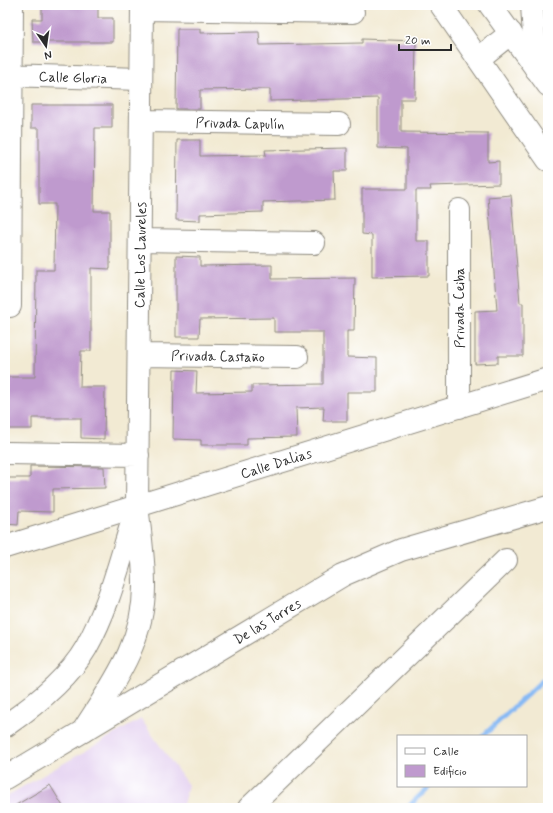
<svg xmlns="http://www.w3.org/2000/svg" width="553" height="813" font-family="Mynerve,sans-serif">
<rect width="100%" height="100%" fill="#fff"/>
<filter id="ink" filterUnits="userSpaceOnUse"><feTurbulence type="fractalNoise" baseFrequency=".025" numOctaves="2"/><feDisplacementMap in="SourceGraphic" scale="8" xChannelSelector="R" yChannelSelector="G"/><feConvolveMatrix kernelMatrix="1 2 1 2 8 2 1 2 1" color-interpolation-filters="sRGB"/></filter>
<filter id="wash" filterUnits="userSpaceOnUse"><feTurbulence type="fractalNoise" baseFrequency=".012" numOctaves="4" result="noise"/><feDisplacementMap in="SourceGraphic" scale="16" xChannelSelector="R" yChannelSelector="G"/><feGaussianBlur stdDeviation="0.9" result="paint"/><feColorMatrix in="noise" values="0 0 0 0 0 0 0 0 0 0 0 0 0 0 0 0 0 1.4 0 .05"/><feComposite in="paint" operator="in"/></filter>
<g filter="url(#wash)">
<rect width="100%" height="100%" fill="#f2ead3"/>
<path fill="#e5d3f1" d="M 141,719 L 188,785 L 182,808 L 5,808 L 5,797 Z"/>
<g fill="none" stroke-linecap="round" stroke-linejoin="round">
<path stroke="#86b9f4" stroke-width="5" d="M 483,736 L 548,675
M 407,808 L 430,786"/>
</g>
<g id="blocks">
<path fill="#bf9ace" d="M 42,5 L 98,5 L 98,18 L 113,18 L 113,42 L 33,42 L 32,19 L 42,19 Z
M 177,29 L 200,29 L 200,33 L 259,32 L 260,45 L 362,43 L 362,39 L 416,41 L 415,99 L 401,99 L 401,132 L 488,133 L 488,162 L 499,161 L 499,184 L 430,186 L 431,190 L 416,190 L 416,241 L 429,241 L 429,276 L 372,277 L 372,235 L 362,234 L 362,189 L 407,189 L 407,149 L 378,148 L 378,98 L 270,101 L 270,89 L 200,90 L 200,109 L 176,109 Z
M 31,105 L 112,105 L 112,128 L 95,128 L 94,211 L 110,211 L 110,269 L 91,268 L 91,351 L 81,351 L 80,387 L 105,387 L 104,439 L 81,438 L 81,418 L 32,418 L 32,429 L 5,429 L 5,377 L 35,377 L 36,270 L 54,270 L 55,204 L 39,204 L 39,128 L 31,128 Z
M 177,140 L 200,140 L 200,156 L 266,155 L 265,150 L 347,148 L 347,171 L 334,171 L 335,200 L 263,202 L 263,212 L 200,214 L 200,221 L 176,220 Z
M 511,195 L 520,303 L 523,303 L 523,356 L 498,356 L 498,363 L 475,364 L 475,311 L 497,310 L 488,197 Z
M 176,256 L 200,257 L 200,266 L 272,265 L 272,279 L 355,278 L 354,331 L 347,331 L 347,357 L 377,358 L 377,392 L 347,392 L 347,421 L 323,421 L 324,407 L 296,408 L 297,437 L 247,438 L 247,445 L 201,445 L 201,440 L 173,439 L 174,370 L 197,371 L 196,393 L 252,392 L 252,385 L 323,384 L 323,332 L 274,332 L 274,318 L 200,319 L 199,337 L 176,337 Z
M 30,466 L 104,467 L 105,488 L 53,489 L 53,512 L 19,511 L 18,525 L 5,524 L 5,478 L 30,478 Z
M 50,785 L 64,808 L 11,808 Z"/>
</g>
</g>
<g filter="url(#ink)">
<use href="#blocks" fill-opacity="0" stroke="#8e8a7f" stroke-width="1"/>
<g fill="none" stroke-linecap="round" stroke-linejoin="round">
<g stroke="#8e8a7f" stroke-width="24">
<path id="minor" d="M 532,5 L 536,69
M 142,9 L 353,12
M 5,75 L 141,79
M 141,121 L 339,124
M 459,210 L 459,407
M 140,240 L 314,243
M 10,306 L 12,5
M 139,355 L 297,357
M 5,453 L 138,455
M 5,726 C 34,706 68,679 86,648 C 109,607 120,560 134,516
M 83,731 C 112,685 145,642 144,584 C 144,558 140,532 137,505 L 142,5
M 249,808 L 506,560"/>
</g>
<g stroke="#8e8a7f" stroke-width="24">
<path id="major" d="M 441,5 L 548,160
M 490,5 L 548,85
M 478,59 L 511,33
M 5,547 L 548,379
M 5,778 L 343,575 L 401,550 L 548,507"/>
</g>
<use href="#minor" stroke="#fff" stroke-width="22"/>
<use href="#major" stroke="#fff" stroke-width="22"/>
</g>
</g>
<g text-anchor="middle" stroke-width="3" stroke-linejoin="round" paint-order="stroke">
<g font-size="14" fill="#2b2b2b" stroke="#fff">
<text transform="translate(73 77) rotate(2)" y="5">Calle Gloria</text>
<text transform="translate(240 123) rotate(1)" y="5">Privada Capulín</text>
<text transform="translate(140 255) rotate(-89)" y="5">Calle Los Laureles</text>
<text transform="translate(459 308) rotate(-90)" y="5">Privada Ceiba</text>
<text transform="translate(218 356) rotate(1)" y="5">Privada Castaño</text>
<text transform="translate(276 463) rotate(-17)" y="5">Calle Dalias</text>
<text transform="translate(267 621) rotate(-31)" y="5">De las Torres</text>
</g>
</g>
<rect width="553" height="813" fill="none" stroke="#fff" stroke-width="20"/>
<rect x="397" y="735" width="130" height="52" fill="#ffffff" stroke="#aaaaaa"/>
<rect x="405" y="748" width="20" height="6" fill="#ffffff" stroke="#aaaaaa"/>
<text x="433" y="755" font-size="12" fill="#2b2b2b">Calle</text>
<rect x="405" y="765" width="20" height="12" fill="#bf9ace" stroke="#aaaaaa"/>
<text x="433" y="775" font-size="12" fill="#2b2b2b">Edificio</text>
<g transform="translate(46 46) rotate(167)" stroke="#ffffff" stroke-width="3" paint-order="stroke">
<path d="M0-3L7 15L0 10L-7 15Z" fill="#2b2b2b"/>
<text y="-6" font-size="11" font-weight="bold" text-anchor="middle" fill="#2b2b2b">N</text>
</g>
<path d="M399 44v6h52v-6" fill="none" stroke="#2b2b2b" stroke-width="2"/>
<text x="405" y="44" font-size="12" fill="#2b2b2b" stroke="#ffffff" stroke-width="3" paint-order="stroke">20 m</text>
</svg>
